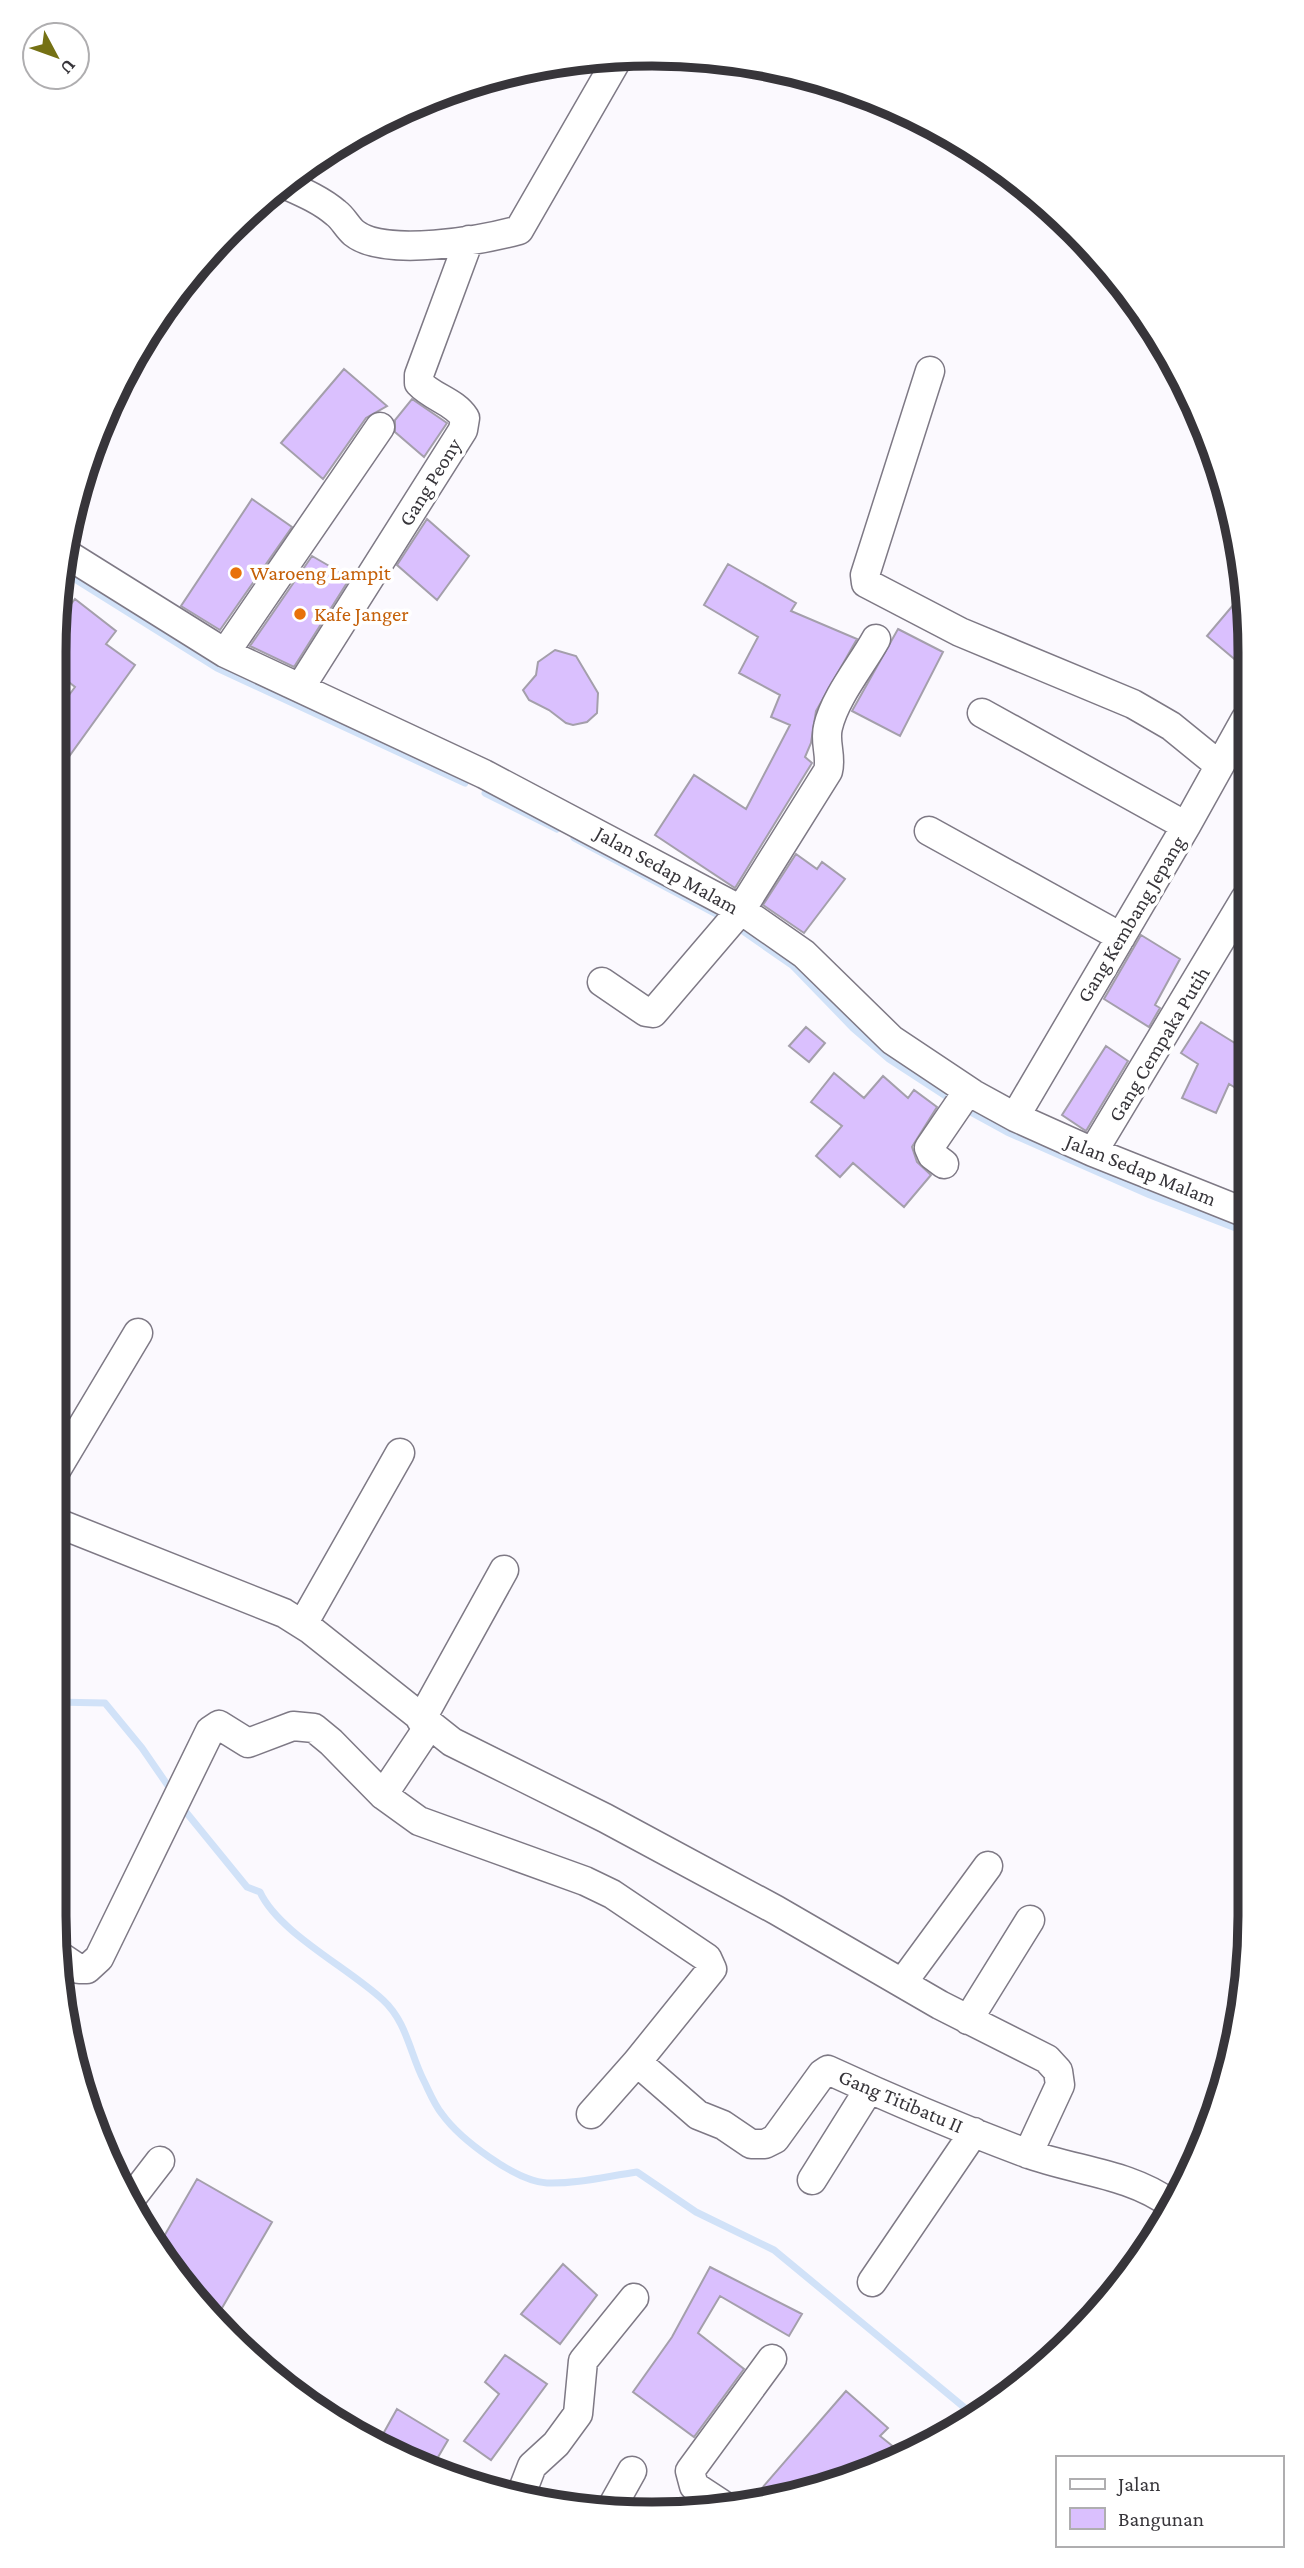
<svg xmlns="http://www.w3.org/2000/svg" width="1304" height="2568" font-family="'Crimson Pro',serif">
<rect width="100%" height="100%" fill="#fbf9fe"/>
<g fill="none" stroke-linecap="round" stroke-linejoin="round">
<path stroke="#d1e2f8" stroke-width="7" d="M 62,571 L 217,668 L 465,783
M 485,793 L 557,829
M 574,838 L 716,914
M 737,927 L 793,966 L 853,1028 L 889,1059 L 955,1102
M 965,1109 L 1007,1132 L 1150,1195 L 1246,1232
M 54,1702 L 105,1703 L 142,1748 L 173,1793
M 181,1806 L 247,1887 L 260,1892 C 279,1933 349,1968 383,2000 C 407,2022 410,2054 424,2081 C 429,2091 434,2104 442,2114 C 460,2139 515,2181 547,2183 C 577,2184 608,2176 637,2172 L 696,2212 L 774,2250 L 971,2413"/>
</g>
<path fill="#dac0fe" stroke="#a49fab" stroke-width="2" d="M 344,369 L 387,406 L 366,418 L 323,479 L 281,443 Z
M 412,399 L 447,423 L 424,457 L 395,432 L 395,420 Z
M 252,499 L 292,527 L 220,630 L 181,606 Z
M 427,519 L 469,556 L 437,600 L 397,565 Z
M 312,556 L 350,578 L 294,667 L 250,646 Z
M 728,564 L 796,603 L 791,611 L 857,639 L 816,711 L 811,743 L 805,757 L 812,763 L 735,888 L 655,835 L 694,775 L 746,809 L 790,725 L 771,717 L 780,695 L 739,673 L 758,637 L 704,605 Z
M 1245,591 L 1245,668 L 1207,636 Z
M 75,599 L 116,631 L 106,644 L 135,665 L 55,776 L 55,714 L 75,687 L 55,671 L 55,625 Z
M 898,629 L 943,652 L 900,736 L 852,711 Z
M 555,650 L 576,656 L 598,693 L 597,713 L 587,722 L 573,725 L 566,723 L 549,710 L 529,700 L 523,690 L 536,675 L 538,662 Z
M 796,854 L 817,869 L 822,862 L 845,879 L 804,933 L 763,905 Z
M 1141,935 L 1180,959 L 1155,1005 L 1160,1008 L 1149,1027 L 1104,999 Z
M 1201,1022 L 1246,1050 L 1246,1080 L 1239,1090 L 1229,1084 L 1216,1113 L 1182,1098 L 1198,1064 L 1181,1053 Z
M 806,1027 L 825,1043 L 809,1062 L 789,1046 Z
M 1106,1046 L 1128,1061 L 1086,1131 L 1062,1115 Z
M 834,1073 L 864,1098 L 883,1076 L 908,1098 L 914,1090 L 937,1107 L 912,1147 L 917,1162 L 931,1175 L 904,1207 L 853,1163 L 840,1177 L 816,1156 L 842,1126 L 811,1102 Z
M 197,2179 L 272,2222 L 215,2320 L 178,2280 L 159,2245 Z
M 563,2264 L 597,2295 L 560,2344 L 521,2314 Z
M 710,2267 L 802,2314 L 789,2336 L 720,2296 L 698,2333 L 744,2369 L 694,2437 L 633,2392 L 672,2337 Z
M 505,2355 L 547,2384 L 491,2460 L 464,2441 L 499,2394 L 485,2382 Z
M 846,2391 L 888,2428 L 880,2436 L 905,2456 L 749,2503 Z
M 397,2409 L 448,2440 L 434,2464 L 378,2443 Z"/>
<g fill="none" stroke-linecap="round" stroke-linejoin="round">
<g stroke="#7e7985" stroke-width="31">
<path id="minor" d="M 284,184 C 302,192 321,200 336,213 C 343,218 347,227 354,233 C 385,258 483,240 519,230 L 618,58
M 930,371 L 865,575 L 866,583 L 960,632 L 1133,704 L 1171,726 L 1219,765
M 65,553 L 225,653 L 484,774 L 741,910 L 804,954 L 892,1040 L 973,1094 L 1015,1117 L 1093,1152 L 1246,1213
M 225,653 L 380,427
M 300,688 L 463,430 L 465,418 C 454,401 433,398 419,383 L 419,375 L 469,240
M 982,713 L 1186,826
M 929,831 L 1121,937
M 602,982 L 646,1012 L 653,1013 L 741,910 L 828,771 C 832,756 824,742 828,727 C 835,697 861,666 876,639
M 1015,1117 L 1186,826 L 1245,720
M 1093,1152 L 1245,899
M 944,1164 L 932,1155 L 929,1148 L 968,1091
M 55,1472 L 138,1333
M 55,1522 L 284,1613 L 311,1630 L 452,1742 L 605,1818 L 776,1910 L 940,2005 L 1047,2059 L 1058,2071 L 1060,2085 L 1028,2154
M 303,1624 L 400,1453
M 421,1720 L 504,1570
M 383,1795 L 429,1726
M 61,1957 L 79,1969 L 87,1969 L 99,1958 L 210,1731 L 219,1725 L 248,1743 L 293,1726 L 314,1728 L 331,1742 L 383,1795 L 419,1821 L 585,1881 L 612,1894 L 707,1958 L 712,1969 L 637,2062 L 591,2114
M 903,1982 L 988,1866
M 968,2020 L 1030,1920
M 637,2062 L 698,2115 L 723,2125 L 751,2144 L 765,2144 L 775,2139 L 822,2074 L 828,2070 C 893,2100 959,2128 1026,2153 C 1074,2171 1129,2173 1171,2204
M 812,2180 L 869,2089
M 133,2196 L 160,2161
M 872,2282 L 974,2132
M 520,2497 L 532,2466 L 556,2444 L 578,2414 L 583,2361 L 634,2298
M 613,2505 L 632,2471
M 729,2509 L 694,2486 L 690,2471 L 772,2359"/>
</g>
<use href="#minor" stroke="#fff" stroke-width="28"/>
</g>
<g fill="#e8710a" stroke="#fff" stroke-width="2.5">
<circle cx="236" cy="573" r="7"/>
<circle cx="300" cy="614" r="7"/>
</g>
<g text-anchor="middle" stroke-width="7" stroke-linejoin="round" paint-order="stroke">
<g font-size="21" fill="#37353a" stroke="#fff">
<text transform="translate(430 482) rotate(-58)" y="7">Gang Peony</text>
<text transform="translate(667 870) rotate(29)" y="7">Jalan Sedap Malam</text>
<text transform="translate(1131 919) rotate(-59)" y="7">Gang Kembang Jepang</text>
<text transform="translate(1159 1044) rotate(-59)" y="7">Gang Cempaka Putih</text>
<text transform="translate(1141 1170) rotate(22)" y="7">Jalan Sedap Malam</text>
<text transform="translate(901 2101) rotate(23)" y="7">Gang Titibatu II</text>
</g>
<g font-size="21" fill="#c56008" stroke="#fff" text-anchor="start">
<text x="250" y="580">Waroeng Lampit</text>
<text x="314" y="621">Kafe Janger</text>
</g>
</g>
<path d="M0 0H1304V2568H0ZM652 66H652A586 586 0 0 1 1238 652V1916A586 586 0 0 1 652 2502H652A586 586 0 0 1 66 1916V652A586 586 0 0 1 652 66Z" fill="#fff" fill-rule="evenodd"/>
<path fill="none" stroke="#37353a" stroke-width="9" d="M652 66H652A586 586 0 0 1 1238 652V1916A586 586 0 0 1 652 2502H652A586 586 0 0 1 66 1916V652A586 586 0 0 1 652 66Z"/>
<rect x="1056" y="2456" width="228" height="91" fill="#ffffff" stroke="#afaeb0" stroke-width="2"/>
<rect x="1070" y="2479" width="35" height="10" fill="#ffffff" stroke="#afaeb0" stroke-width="2"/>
<text x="1118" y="2491" font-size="21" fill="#37353a">Jalan</text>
<rect x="1070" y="2508" width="35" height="21" fill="#dac0fe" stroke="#afaeb0" stroke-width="2"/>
<text x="1118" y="2526" font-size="21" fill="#37353a">Bangunan</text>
<g transform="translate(56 56) rotate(131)"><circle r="33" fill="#ffffff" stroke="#afaeb0" stroke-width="2"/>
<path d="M0-5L12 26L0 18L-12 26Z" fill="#757114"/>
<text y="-10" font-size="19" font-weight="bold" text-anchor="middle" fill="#37353a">U</text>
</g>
</svg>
